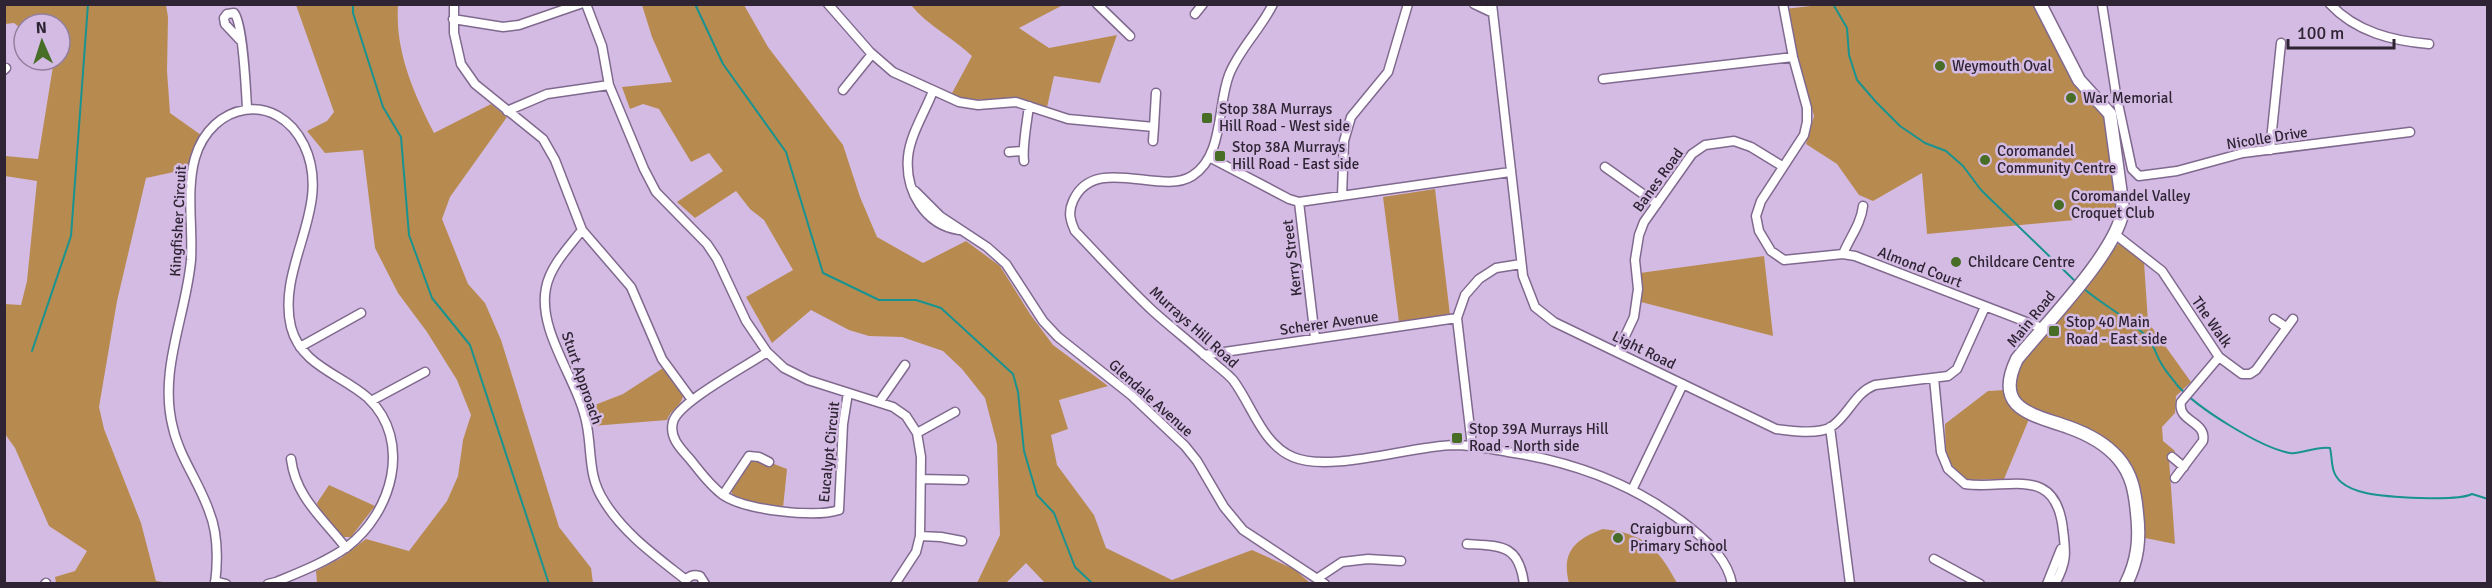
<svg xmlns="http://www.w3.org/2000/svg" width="2492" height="588" font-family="Signika,sans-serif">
<rect width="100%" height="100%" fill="#d4bbe3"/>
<path fill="#b78b50" d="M 1829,4 L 2033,5 L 2074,80 L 2104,114 L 2114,175 L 2117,216 L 1927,234 L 1922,173 L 1873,201 L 1859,195 L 1837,164 L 1806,144 L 1814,116 L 1784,9 Z
M 4,5 L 166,5 L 168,17 L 167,71 L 170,113 L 201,135 L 188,169 L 146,178 L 117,301 L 99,407 L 104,429 L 141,523 L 156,581 L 170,583 L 56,583 L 55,577 L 75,571 L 87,551 L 49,526 L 15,448 L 5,434 L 5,304 L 21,305 L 27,281 L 37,181 L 5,176 L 5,156 L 38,159 L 54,60 L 60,60 L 60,24 L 24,24 L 24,31 L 14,23 L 5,24 Z
M 296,5 L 398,5 C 395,51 413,92 434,133 L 491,104 L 507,117 L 450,197 L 442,219 L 468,284 L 485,303 L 501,340 L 559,527 L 591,568 L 593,583 L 317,583 L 316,571 L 341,558 L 366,539 L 409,551 L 447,501 L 458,476 L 463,440 L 471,415 L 457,380 L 427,332 L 398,293 L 375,248 L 363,150 L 325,153 L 307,131 L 327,121 L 334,112 Z
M 642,5 L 744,5 L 768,47 L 843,145 L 860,197 L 877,237 L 923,263 L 966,241 L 1000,266 L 1030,314 L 1053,345 L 1108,386 L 1059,400 L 1068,429 L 1051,435 L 1057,465 L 1094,515 L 1106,548 L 1172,580 L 1252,550 L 1294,569 L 1310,583 L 1045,583 L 1026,563 L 1006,583 L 977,583 L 1000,535 L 997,444 L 985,398 L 962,369 L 943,351 L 902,337 L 869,336 L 849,330 L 811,310 L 772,343 L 746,297 L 793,270 L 764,220 L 750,209 L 736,191 L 695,218 L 677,202 L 723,171 L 709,153 L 691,162 L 659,109 L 643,104 L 630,109 L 622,87 L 672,82 L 652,37 Z
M 911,5 L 1063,5 L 1019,28 L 1049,48 L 1117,35 L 1100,83 L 1054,76 L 1047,107 L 1015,98 L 969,100 L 951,95 L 972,56 C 952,37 928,26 911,5 Z
M 1435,189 L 1450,315 L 1399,322 L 1383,197 Z
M 2119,243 L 2144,262 L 2148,322 L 2191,382 L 2176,396 L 2175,413 L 2162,427 L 2163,441 L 2175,451 L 2169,459 L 2175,544 L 2145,538 C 2144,522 2144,503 2140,487 C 2136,471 2120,454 2109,443 C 2093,427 2071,423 2051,417 C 2045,415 2038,414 2033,412 C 2013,400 2012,379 2021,360 Z
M 1764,256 L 1773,336 L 1641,302 L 1640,273 Z
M 663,368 L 683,396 C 681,407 670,410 667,420 L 592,426 L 587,408 L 623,394 Z
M 2005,390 L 2029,419 L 2004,479 L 1967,480 C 1943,460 1946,454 1945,424 L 1988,391 Z
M 754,456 L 787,469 L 783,508 L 739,501 L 733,497 L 731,489 Z
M 329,485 L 375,506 L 351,537 L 341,537 L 318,509 L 317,503 Z
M 1603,529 C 1644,533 1658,548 1677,583 L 1569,583 C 1561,552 1575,539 1603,529 Z"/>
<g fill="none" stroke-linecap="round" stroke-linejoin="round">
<path stroke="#199390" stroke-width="2" d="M 353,4 L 353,13 L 383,107 L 401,137 L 409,235 L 432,298 L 470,345 L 549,584
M 695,4 L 723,64 L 786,152 L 823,273 L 879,300 L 916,300 L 941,308 L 1013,374 L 1018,392 L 1024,451 L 1037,495 L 1054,513 L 1075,567 L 1093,584
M 1833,4 L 1847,28 L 1849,55 L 1857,80 L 1876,102 L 1900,126 L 1925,143 L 1946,151 L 1963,166 L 1981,190 L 2076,282
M 2083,288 C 2104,306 2129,318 2148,338 C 2154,345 2156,355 2161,363 C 2165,371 2172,378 2177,385 C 2197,408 2261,448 2290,453 C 2299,455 2316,446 2330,448 C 2333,461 2330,472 2341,482 C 2348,488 2357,491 2366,493 C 2385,497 2456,502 2472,494 L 2488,499
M 32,351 L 71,236 L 88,4"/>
<g stroke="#80698e" stroke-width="11">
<path id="minor" d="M 454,4 L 454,33 L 461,64 L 475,84 L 543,139 L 555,160 L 582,230 L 631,287 L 662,359 L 692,400
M 586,4 L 602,46 L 609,85 L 644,169 L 656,192 L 707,244 L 717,259 L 746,321 L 767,352 L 784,368 L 808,380 L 893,407 L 906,416 L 917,433 L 921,457 L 920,536 L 916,552 L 895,584
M 828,4 L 870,52 L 893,72 L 959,102 L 978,105 L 1016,102 L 1068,119 L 1154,127 L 1156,93
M 1097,4 L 1130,36
M 1273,4 C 1261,29 1239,49 1229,75 C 1217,106 1224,156 1192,176 C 1161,196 1094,153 1073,201 C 1068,212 1070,220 1075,231 C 1101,258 1126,286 1154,312 C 1172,328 1191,343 1209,359 C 1217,366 1226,372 1233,380 C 1252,405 1262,444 1293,457 C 1330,473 1410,446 1454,445 C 1472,445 1490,449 1508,452 C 1576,462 1639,486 1693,530 C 1710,544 1728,561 1732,584
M 1474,4 L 1493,13
M 1492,4 L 1523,276 L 1535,307 L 1554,322 L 1776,429 C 1790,431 1818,435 1831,427 C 1849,415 1854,393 1875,385 L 1948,376 L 1957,369 L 1985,307
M 1783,4 L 1793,57 L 1807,108 L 1807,122 L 1804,135 L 1761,201 L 1756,216 L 1759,231 L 1771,251 L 1784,260 L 1843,254 L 1855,256 L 2042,328
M 2102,4 L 2116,94 L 2132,169 L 2139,176 L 2177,171 L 2243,153 L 2410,132
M 2330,4 C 2356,32 2393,41 2429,44
M 1195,14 L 1203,4
M 453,19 L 503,27 L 519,25 L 580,4
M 240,40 L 225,24 L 224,18 L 227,14 L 234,13 C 243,22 246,91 247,108
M 4,70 L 6,68
M 1603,79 L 1793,57
M 843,90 L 872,54
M 933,91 C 925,112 910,135 908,157 C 905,191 925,225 959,230
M 507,111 L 547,94 L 609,85
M 1153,141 L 1154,127
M 2270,150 L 2281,43
M 1009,152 L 1022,151
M 1209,157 L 1289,199 L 1299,202 L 1315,338
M 1024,161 C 1022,147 1027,122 1029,106
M 1605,167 L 1657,204
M 915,191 L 940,216 L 987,247 L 1006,264 L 1043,321 L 1058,337 L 1131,395 L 1185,446 L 1197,461 L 1224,507 L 1243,530 L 1325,584
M 1342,196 L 1344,141 L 1351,117 L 1388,72 L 1408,4
M 1299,202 L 1510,172
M 582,230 C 569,247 550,266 546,288 C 537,333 580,382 587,426 C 592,452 588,477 604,501 C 624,534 657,557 686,580
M 2116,235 L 2162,271 L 2219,357 L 2242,374 L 2250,374 L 2256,370 L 2293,319
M 1843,254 C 1850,237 1861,224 1863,206
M 2274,319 L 2286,327
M 300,347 L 361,313
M 1618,351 L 1634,317 L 1638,289 L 1635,260 L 1639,235 L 1644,222 L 1692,154 L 1705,145 L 1734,141 L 1751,147 L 1782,166
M 767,352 C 747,366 678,402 673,422 C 669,437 680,448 689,458 C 699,470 709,485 723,495 C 745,510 814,518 839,510 L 843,424 L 848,393
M 1204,355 L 1457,318
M 1934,378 L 1941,452 L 1948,469 L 1965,484 C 2010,490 2056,464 2063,530 C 2066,553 2067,562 2055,584
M 371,401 L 425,372
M 880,401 L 905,365
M 1830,427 L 1850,584
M 917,433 L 955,412
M 1472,446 L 1457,318 L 1465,295 L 1479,279 L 1496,268 L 1521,264
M 2172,457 L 2184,467
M 291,459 C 296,498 323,518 346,548
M 2175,478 L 2203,441 C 2207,421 2177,422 2181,402 L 2219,357
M 921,479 L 964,480
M 1632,490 L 1683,384
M 723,495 L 749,456 L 759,457 L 769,462
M 920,536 L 941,537 L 962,541
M 1467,544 C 1501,546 1519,544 1524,584
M 1934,559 L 1980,584
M 1318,578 L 1342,562 L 1368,559 L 1401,561
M 215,581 L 226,584
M 685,583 C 687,576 693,574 700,576 L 705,584
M 45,584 L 46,583
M 215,584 C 218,560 218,533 209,511 C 199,482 180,458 173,428 C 158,371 186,316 191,260 C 193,226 186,190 195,158 C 211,102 277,90 304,145 C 334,207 276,265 291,327 C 301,366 341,374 368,398 C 413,441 392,513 347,547 C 326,562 300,572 276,582 L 268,584
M 2047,584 L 2061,549"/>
</g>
<g stroke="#80698e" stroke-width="15">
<path id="secondary" d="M 2040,4 L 2079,80 L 2110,114 L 2123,209 C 2118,251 2046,323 2017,359 C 1993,409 2031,414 2068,427 C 2085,433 2105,443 2118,458 C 2132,474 2135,492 2137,513 C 2140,539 2138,560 2126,584"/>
</g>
<use href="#minor" stroke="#fff" stroke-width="8"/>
<use href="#secondary" stroke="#fff" stroke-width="12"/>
</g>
<g fill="#486d27" stroke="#d4bbe3" stroke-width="2">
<circle cx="1940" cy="66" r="6"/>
<circle cx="2071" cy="98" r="6"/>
<rect x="1201" y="112" width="12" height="12" rx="3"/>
<rect x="1214" y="150" width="12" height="12" rx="3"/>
<circle cx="1985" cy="160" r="6"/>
<circle cx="2059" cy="205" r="6"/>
<circle cx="1956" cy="262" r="6"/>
<rect x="2048" y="325" width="12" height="12" rx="3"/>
<rect x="1451" y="432" width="12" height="12" rx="3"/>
<circle cx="1618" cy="538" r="6"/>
</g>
<g text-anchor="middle" stroke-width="5" stroke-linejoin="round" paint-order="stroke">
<g font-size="15" fill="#2e2433" stroke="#d4bbe3" text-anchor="start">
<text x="1952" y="71">Weymouth Oval</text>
<text x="2083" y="103">War Memorial</text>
<text x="1219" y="114">Stop 38A Murrays<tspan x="1219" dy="17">Hill Road - West side</tspan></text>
<text x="1232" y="152">Stop 38A Murrays<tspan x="1232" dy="17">Hill Road - East side</tspan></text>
<text x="1997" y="156">Coromandel<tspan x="1997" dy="17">Community Centre</tspan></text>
<text x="2071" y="201">Coromandel Valley<tspan x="2071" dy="17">Croquet Club</tspan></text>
<text x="1968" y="267">Childcare Centre</text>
<text x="2066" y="327">Stop 40 Main<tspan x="2066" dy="17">Road - East side</tspan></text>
<text x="1469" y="434">Stop 39A Murrays Hill<tspan x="1469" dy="17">Road - North side</tspan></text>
<text x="1630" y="534">Craigburn<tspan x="1630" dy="17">Primary School</tspan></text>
</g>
<g font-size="15" fill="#2e2433" stroke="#d4bbe3">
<text transform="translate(2267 138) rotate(-9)" y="5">Nicolle Drive</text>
<text transform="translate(1658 180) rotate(-54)" y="5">Banes Road</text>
<text transform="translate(178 221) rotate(-87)" y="5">Kingfisher Circuit</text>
<text transform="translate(1292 258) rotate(-97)" y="5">Kerry Street</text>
<text transform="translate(1920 267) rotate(21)" y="5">Almond Court</text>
<text transform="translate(2031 319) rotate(-51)" y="5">Main Road</text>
<text transform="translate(2212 322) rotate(55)" y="5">The Walk</text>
<text transform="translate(1329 323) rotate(-8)" y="5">Scherer Avenue</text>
<text transform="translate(1194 327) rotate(42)" y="5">Murrays Hill Road</text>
<text transform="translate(1644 350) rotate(26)" y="5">Light Road</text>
<text transform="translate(582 378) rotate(71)" y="5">Sturt Approach</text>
<text transform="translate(1151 398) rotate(42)" y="5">Glendale Avenue</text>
<text transform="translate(829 452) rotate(-84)" y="5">Eucalypt Circuit</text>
</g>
</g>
<rect width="2492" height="588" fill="none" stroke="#2e2433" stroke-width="12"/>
<g transform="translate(42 42) rotate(357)"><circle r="28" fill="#d4bbe3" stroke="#927f9d" stroke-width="1.5"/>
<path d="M0-4.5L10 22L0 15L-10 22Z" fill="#486d27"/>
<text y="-9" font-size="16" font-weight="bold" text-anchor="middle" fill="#2e2433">N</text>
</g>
<path d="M2288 39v9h106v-9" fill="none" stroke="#2e2433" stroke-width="3"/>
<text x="2297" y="39" font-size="18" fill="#2e2433" stroke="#d4bbe3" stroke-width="4.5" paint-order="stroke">100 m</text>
</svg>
